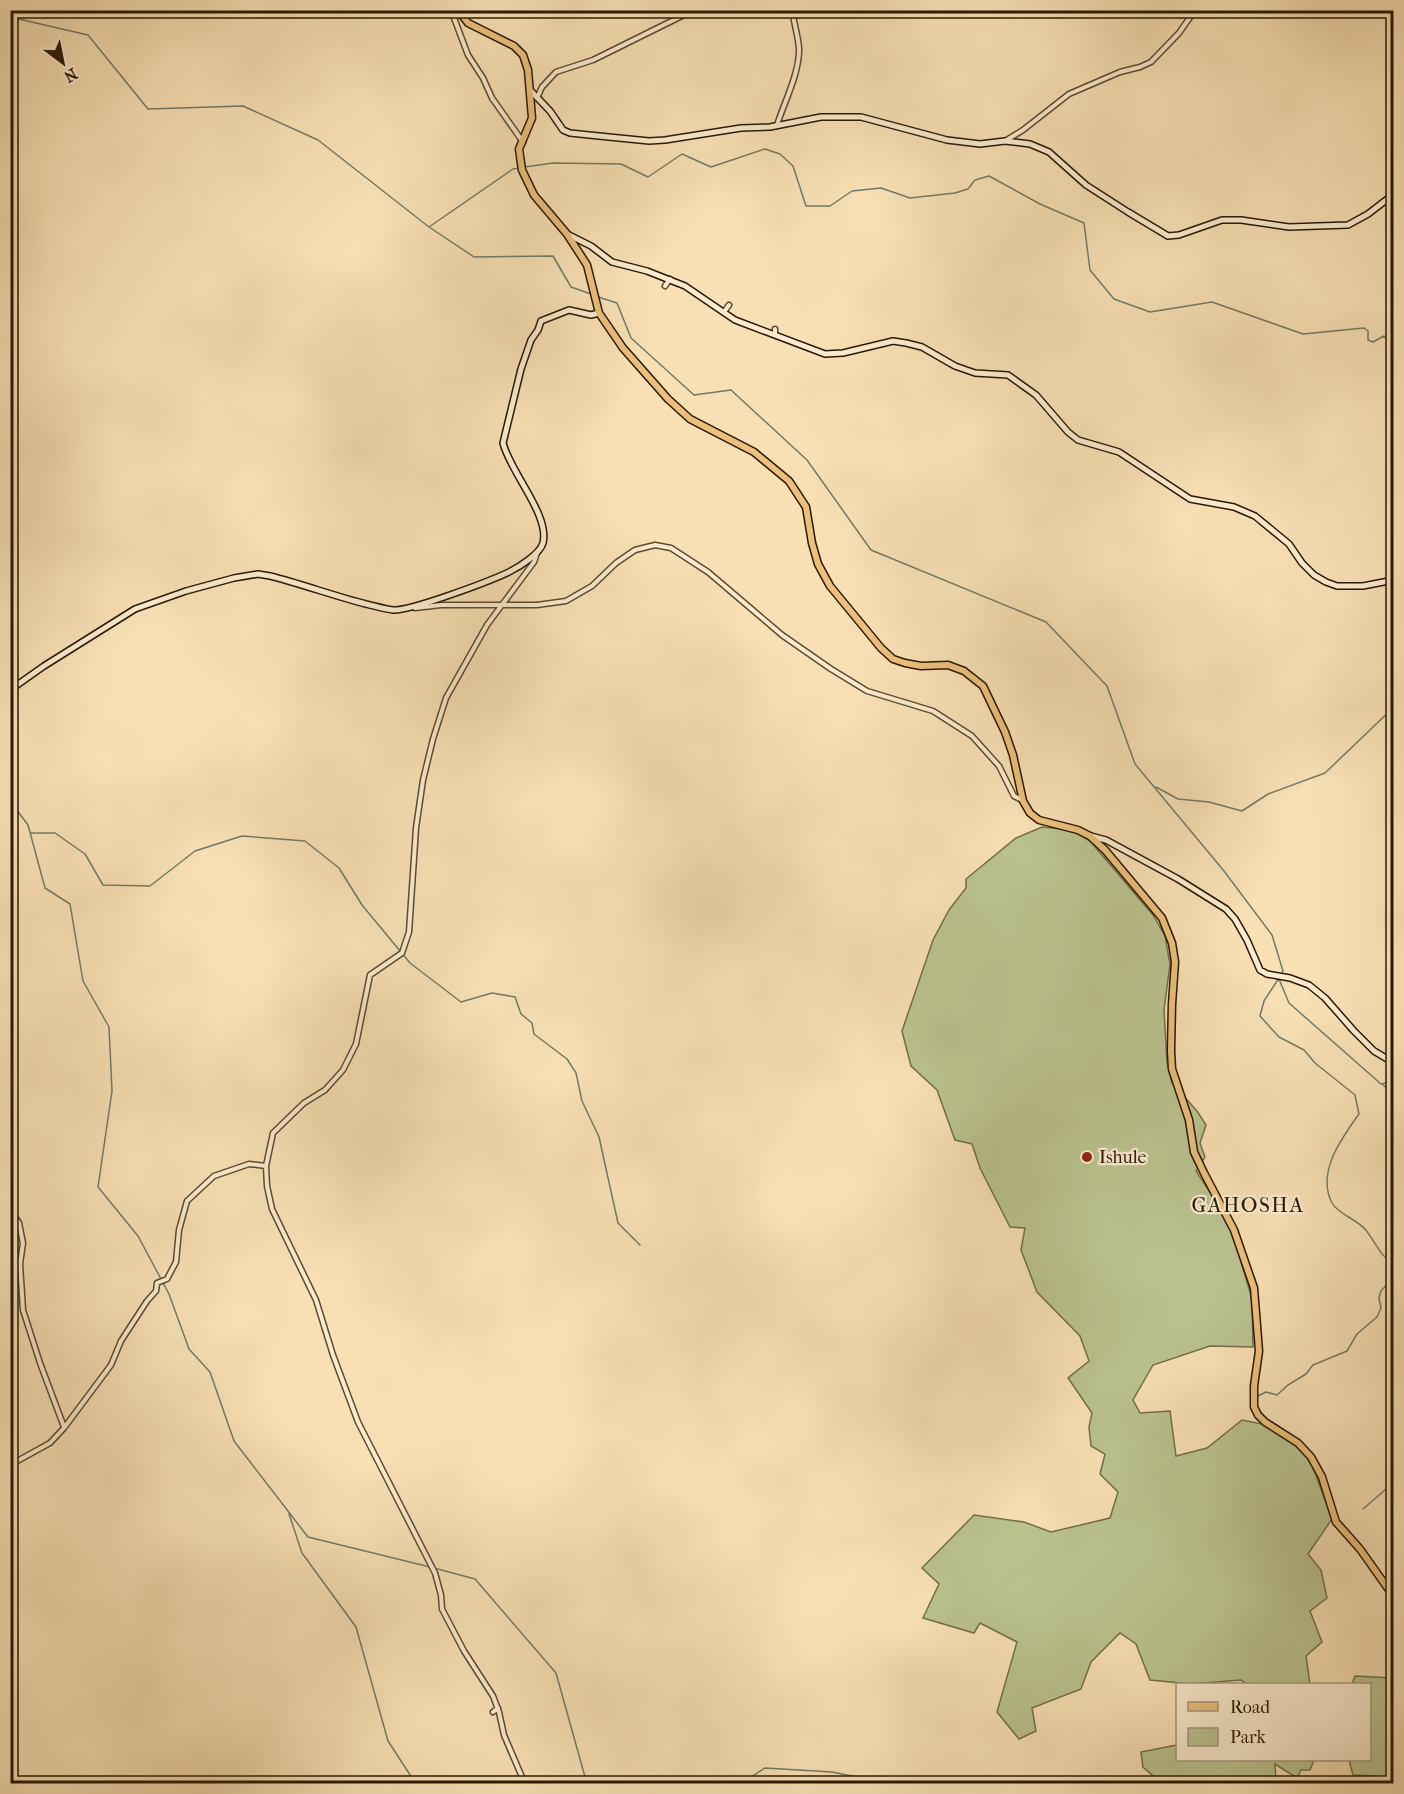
<svg xmlns="http://www.w3.org/2000/svg" width="1404" height="1794" font-family="'IM FELL French Canon',serif">
<rect width="100%" height="100%" fill="#f8e0b4"/>
<filter id="stains"><feTurbulence type="fractalNoise" baseFrequency=".00333" numOctaves="4"/><feColorMatrix values="0 0 0 0 .2 0 0 0 0 .09 0 0 0 0 .02 0 0 0 .5 -.17"/></filter>
<radialGradient id="worn" r=".72"><stop offset=".6" stop-color="#630" stop-opacity="0"/><stop offset="1" stop-color="#630" stop-opacity=".3"/></radialGradient>
<path fill="#bac390" stroke="#726e4a" stroke-width="1.5" d="M 1042,827 L 1072,830 L 1090,841 L 1153,915 L 1165,936 L 1170,964 L 1164,1010 L 1167,1062 L 1172,1083 L 1197,1111 L 1206,1125 L 1200,1143 L 1205,1157 L 1196,1171 L 1229,1221 L 1252,1299 L 1253,1347 L 1210,1346 L 1153,1365 L 1133,1400 L 1140,1413 L 1170,1411 L 1176,1456 L 1207,1448 L 1242,1420 L 1267,1425 L 1302,1450 L 1311,1462 L 1332,1519 L 1308,1554 L 1321,1570 L 1327,1598 L 1310,1611 L 1322,1642 L 1306,1656 L 1310,1684 L 1247,1684 L 1241,1680 L 1191,1684 L 1150,1680 L 1136,1644 L 1120,1633 L 1091,1662 L 1081,1689 L 1032,1708 L 1036,1731 L 1019,1739 L 997,1712 L 1017,1642 L 980,1623 L 974,1633 L 923,1618 L 939,1584 L 922,1568 L 974,1515 L 1024,1522 L 1051,1532 L 1110,1518 L 1118,1492 L 1100,1474 L 1105,1454 L 1091,1446 L 1089,1427 L 1092,1413 L 1068,1378 L 1089,1361 L 1080,1336 L 1037,1292 L 1021,1250 L 1025,1228 L 1010,1227 L 980,1168 L 972,1144 L 955,1140 L 937,1090 L 911,1066 L 902,1031 L 933,940 L 949,910 L 966,888 L 966,879 L 1016,838 Z
M 1355,1676 L 1393,1678 L 1393,1777 L 1353,1775 L 1349,1760 L 1370,1760 L 1370,1684 L 1352,1684 Z
M 1177,1745 L 1178,1760 L 1314,1760 L 1310,1770 L 1301,1770 L 1297,1778 L 1275,1764 L 1276,1783 L 1161,1783 L 1143,1767 L 1141,1752 Z"/>
<g fill="none" stroke-linecap="round" stroke-linejoin="round">
<path stroke="#6f7b6b" stroke-width="1.5" d="M 10,17 L 88,35 L 148,109 L 243,106 L 318,140 L 429,227 L 513,169 L 520,168
M 525,167 L 553,163 L 621,164 L 648,177 L 682,154 L 711,167 L 765,149 L 780,154 L 793,166 L 806,206 L 830,206 L 852,191 L 881,188 L 910,198 L 955,193 L 968,189 L 975,180 L 989,176 L 1040,204 L 1084,223 L 1090,270 L 1114,299 L 1150,312 L 1212,302 L 1303,334 L 1364,328 L 1368,331 L 1368,340 L 1373,342 L 1384,336 L 1394,348
M 429,227 L 474,257 L 553,256 L 571,287 L 591,294
M 598,297 L 617,303 L 631,338 L 694,395 L 731,390 L 807,460 L 871,550 L 1046,622 L 1107,686 L 1135,764 L 1224,871 L 1272,935 L 1283,971 L 1281,975
M 1156,787 L 1178,799 L 1209,802 L 1242,811 L 1268,794 L 1325,773 L 1394,707
M 10,801 L 28,825 L 45,888 L 70,904 L 83,981 L 109,1027 L 112,1091 L 98,1187 L 138,1236 L 169,1294 L 189,1349 L 210,1372 L 234,1441 L 308,1537 L 430,1567
M 30,833 L 55,833 L 85,854 L 103,885 L 150,886 L 195,851 L 242,836 L 305,841 L 339,868 L 362,905 L 410,963 L 461,1002 L 492,993 L 515,997 L 521,1014 L 532,1023 L 534,1034 L 567,1059 L 576,1073 L 582,1101 L 599,1137 L 618,1223 L 640,1245
M 1279,978 L 1264,1001 L 1260,1016 L 1279,1037 L 1304,1050 L 1315,1063 L 1355,1095 L 1359,1114 C 1342,1138 1316,1172 1332,1203 C 1338,1214 1356,1219 1365,1229 C 1375,1241 1380,1256 1394,1265
M 1279,979 L 1289,1003 L 1381,1084 L 1394,1081
M 1383,1085 L 1394,1094
M 1258,1396 L 1266,1392 L 1277,1395 L 1288,1385 L 1306,1374 L 1313,1365 L 1347,1351 L 1357,1334 L 1377,1317 L 1381,1308 L 1379,1298 L 1381,1291 L 1394,1277
M 1363,1509 L 1392,1484 L 1394,1469
M 289,1514 L 302,1553 L 356,1627 L 388,1741 L 416,1784
M 434,1568 L 475,1579 L 556,1673 L 587,1784
M 740,1784 L 765,1768 L 832,1772 L 857,1777"/>
<g stroke="#5d4a31" stroke-width="7">
<path id="street" d="M 451,10 L 468,55 L 483,78 L 492,98 L 523,142
M 506,10 L 508,12
M 537,98 L 542,87 L 556,72 L 593,60 L 694,10
M 777,125 C 784,103 800,72 799,48 C 798,36 794,23 792,10
M 1005,141 L 1023,130 L 1069,94 L 1120,72 L 1140,67 L 1151,62 L 1179,33 L 1195,10
M 665,286 L 670,279
M 724,312 L 729,305
M 775,335 L 775,329
M 415,608 L 441,605 L 537,605 L 566,601 L 592,586 L 616,563 L 635,550 L 655,545 L 671,548 L 708,572 L 782,635 L 831,669 L 867,691 L 933,711 L 972,736 L 999,766 L 1014,796 L 1022,800
M 10,1209 L 19,1223 L 23,1243 L 20,1264 L 23,1310 L 40,1363 L 64,1427
M 10,1465 L 50,1443 L 64,1428 L 111,1365 L 121,1341 L 147,1301 L 156,1291 L 157,1283 L 167,1279 L 176,1262 L 179,1230 L 187,1201 L 214,1176 L 249,1164 L 266,1166
M 493,1712 L 498,1708
M 525,1784 L 504,1735 L 499,1712 L 493,1696 L 464,1651 L 442,1609 L 441,1595 L 435,1573 L 358,1422 L 333,1355 L 316,1300 L 272,1209 L 267,1186 L 266,1166 L 273,1133 L 304,1103 L 325,1090 L 343,1070 L 356,1044 L 370,975 L 402,953 L 409,932 L 416,828 L 423,780 L 433,739 L 446,698 L 487,625 L 534,562 L 537,553"/>
</g>
<g stroke="#291805" stroke-width="8">
<path id="secondary" d="M 530,90 L 550,111 L 563,130 L 570,133 L 589,135 L 649,141 L 665,140 L 741,128 L 770,127 L 821,117 L 861,117 L 947,140 L 980,144 L 1005,141 L 1030,144 L 1049,152 L 1086,185 L 1128,212 L 1168,236 L 1179,235 L 1222,220 L 1241,220 L 1289,227 L 1348,225 L 1368,214 L 1394,194
M 567,234 L 591,246 L 612,262 L 647,271 L 685,286 L 735,320 L 825,354 L 843,353 L 893,341 L 906,343 L 922,347 L 955,366 L 975,373 L 1008,375 L 1036,395 L 1068,432 L 1078,440 L 1119,452 L 1190,499 L 1234,507 L 1255,516 L 1289,544 L 1302,563 L 1314,575 L 1326,582 L 1337,586 L 1363,586 L 1394,580
M 10,690 L 44,666 L 135,609 L 186,591 L 234,578 L 258,574 L 270,576 C 302,584 334,596 366,604 C 375,606 384,609 393,610 C 411,611 490,581 509,572 C 519,567 540,554 543,543 C 550,515 510,472 503,443 L 521,369 L 531,340 L 538,330 L 541,321 L 569,310 L 591,315 L 599,313
M 1091,836 L 1106,840 L 1178,879 L 1226,909 L 1235,919 L 1247,940 L 1260,970 L 1267,974 L 1290,978 L 1309,985 L 1325,998 L 1354,1031 L 1374,1051 L 1394,1063"/>
</g>
<g stroke="#291805" stroke-width="9">
<path id="primary" d="M 458,10 L 468,23 L 514,46 L 523,55 L 528,70 L 532,118 L 519,149 L 522,170 L 534,195 L 567,234 L 587,265 L 599,313 L 623,348 L 668,399 L 690,419 L 754,452 L 789,481 L 806,507 L 812,543 L 818,564 L 830,586 L 881,648 L 893,659 L 905,663 L 921,666 L 948,665 L 964,671 L 983,686 L 1005,732 L 1013,755 L 1023,801 L 1030,813 L 1039,820 L 1078,830 L 1090,836 L 1105,850 L 1162,918 L 1172,943 L 1175,962 L 1172,1004 L 1171,1051 L 1172,1069 L 1189,1120 L 1194,1152 L 1204,1173 L 1234,1230 L 1254,1288 L 1259,1351 L 1254,1386 L 1254,1407 L 1258,1415 L 1265,1422 L 1298,1443 L 1311,1457 L 1322,1477 L 1336,1522 L 1360,1549 L 1394,1597"/>
</g>
<use href="#street" stroke="#faebce" stroke-width="4"/>
<use href="#secondary" stroke="#faebce" stroke-width="5"/>
<use href="#primary" stroke="#ecc07a" stroke-width="6"/>
</g>
<circle fill="#8f2418" stroke="#faebce" stroke-width="2" cx="1087" cy="1157" r="6"/>
<g text-anchor="middle" stroke-width="4.5" stroke-linejoin="round" paint-order="stroke">
<g font-size="18" fill="#291805" stroke="#faebce" text-anchor="start">
<text x="1099" y="1163">Ishule</text>
</g>
<g font-size="21" letter-spacing="1.5" fill="#291805" stroke="#faebce">
<text x="1248" y="1212">GAHOSHA</text>
</g>
</g>
<rect width="1404" height="1794" fill="none" stroke="#f8e0b4" stroke-width="36"/>
<rect x="12" y="12" width="1380" height="1770" fill="none" stroke="#291805" stroke-width="3"/>
<rect x="18" y="18" width="1368" height="1758" fill="none" stroke="#291805" stroke-width="1.5"/>
<rect x="1176" y="1683" width="195" height="78" fill="#faebce" stroke="#a6977e" stroke-width="1.5"/>
<rect x="1188" y="1702" width="30" height="9" fill="#ecc07a" stroke="#a6977e" stroke-width="1.5"/>
<text x="1230" y="1713" font-size="18" fill="#291805">Road</text>
<rect x="1188" y="1728" width="30" height="18" fill="#bac390" stroke="#a6977e" stroke-width="1.5"/>
<text x="1230" y="1743" font-size="18" fill="#291805">Park</text>
<g transform="translate(63 63) rotate(148)" stroke="#faebce" stroke-width="4.5" paint-order="stroke">
<path d="M0-4.5L10 22L0 15L-10 22Z" fill="#291805"/>
<text y="-9" font-size="16" font-weight="bold" text-anchor="middle" fill="#291805">N</text>
</g>
<rect width="100%" height="100%" filter="url(#stains)"/>
<rect width="100%" height="100%" fill="url(#worn)"/>
</svg>
